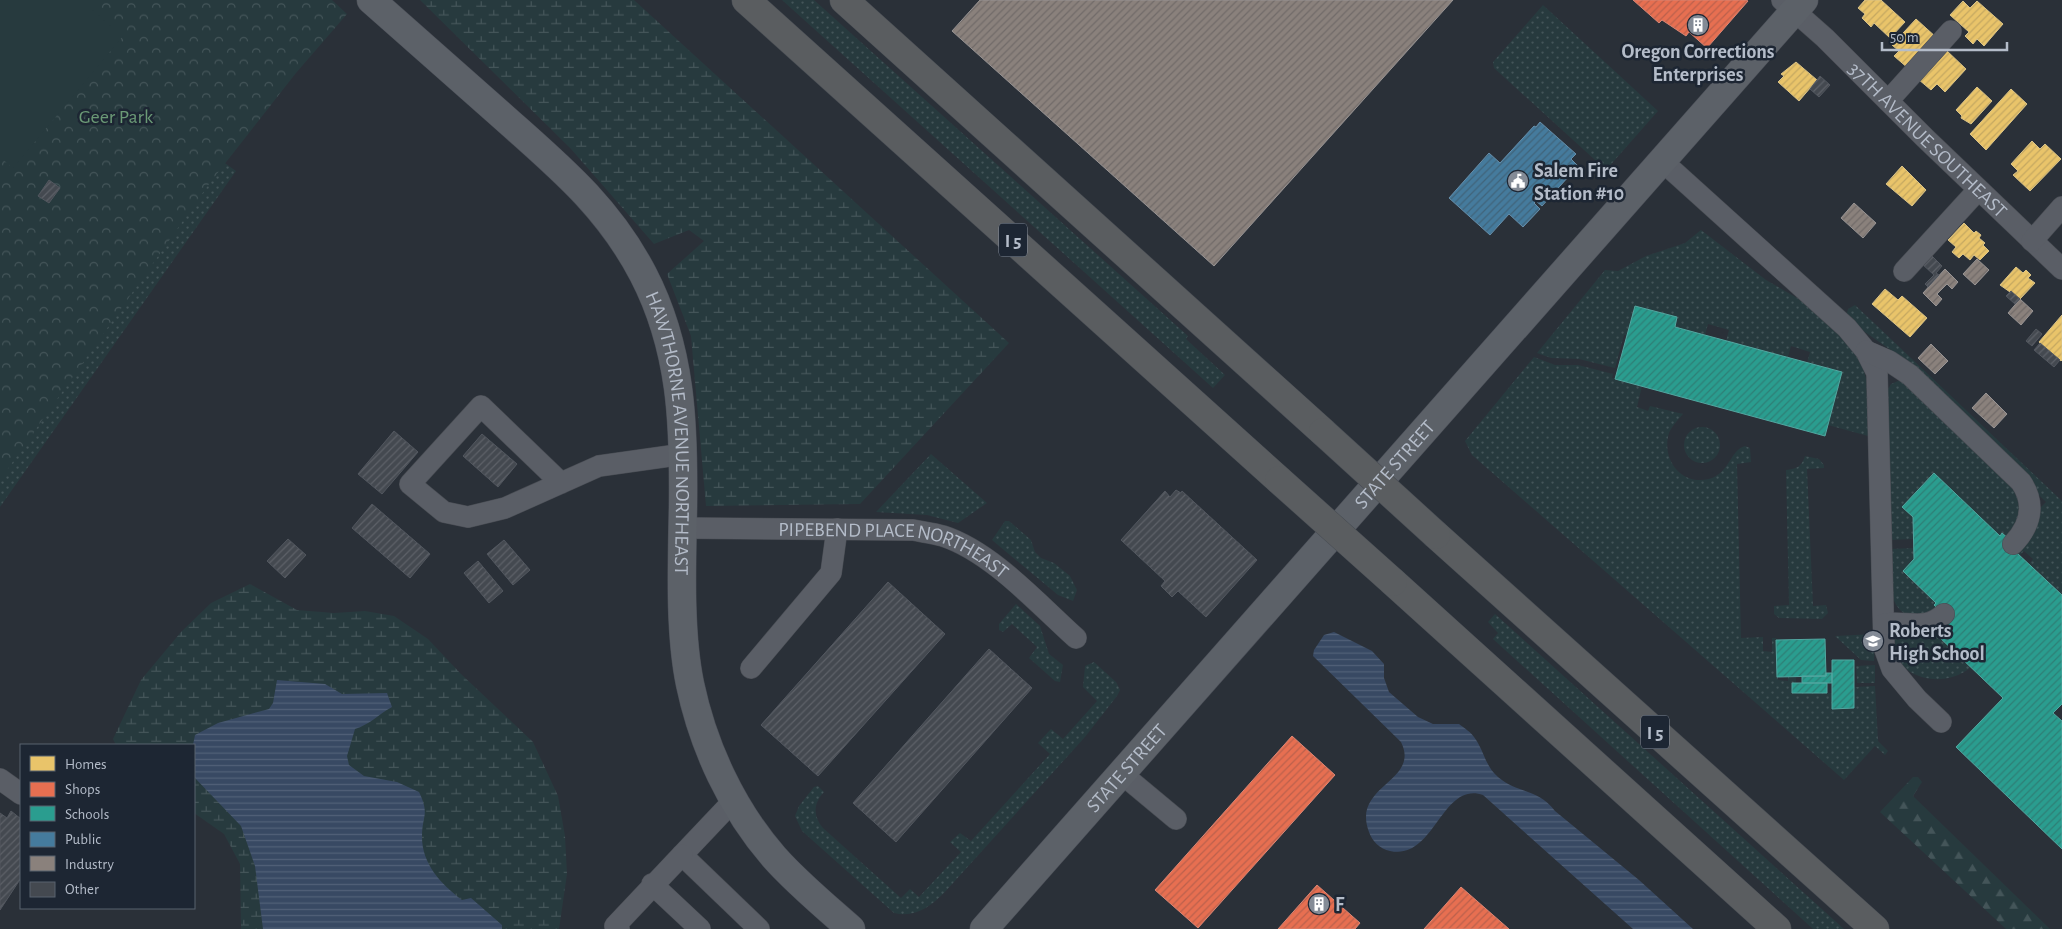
<svg xmlns="http://www.w3.org/2000/svg" width="2062" height="929" font-family="'Alegreya Sans',sans-serif">
<defs>
<pattern id="grass-dots" width="8" height="8" patternUnits="userSpaceOnUse" patternTransform="scale(1.25)"><rect width="8" height="8" fill="#273a3e"/><path d="M2 2h.1M6 6h.1" fill="none" stroke="#445559" stroke-width="1.8" stroke-linecap="round"/></pattern>
<pattern id="forest-firs" width="22" height="20" patternUnits="userSpaceOnUse" patternTransform="scale(1.25)"><rect width="22" height="20" fill="#273a3e"/><path d="M5 1l3.5 6h-7zM16 11l3.5 6h-7z" fill="#445559"/></pattern>
<pattern id="wetland-marsh" width="20" height="14" patternUnits="userSpaceOnUse" patternTransform="scale(1.25)"><rect width="20" height="14" fill="#273a3e"/><path d="M1 5h8M5 5V1M11 12h8M15 12V8" fill="none" stroke="#445559"/></pattern>
<pattern id="park-crowns" width="20" height="18" patternUnits="userSpaceOnUse" patternTransform="scale(1.25)"><rect width="20" height="18" fill="#273a3e"/><path d="M2 6a3 3 0 1 1 6 0M12 15a3 3 0 1 1 6 0" fill="none" stroke="#445559"/></pattern>
<pattern id="water-rules" width="6" height="5" patternUnits="userSpaceOnUse" patternTransform="scale(1.25)"><rect width="6" height="5" fill="#384963"/><path d="M0 2.5h6" fill="none" stroke="#526178"/></pattern>
<pattern id="homes-hatch" width="6" height="6" patternUnits="userSpaceOnUse" patternTransform="scale(1.25)"><rect width="6" height="6" fill="#e9c46a"/><path d="M-1 1l2-2M0 6l6-6M5 7l2-2" fill="none" stroke="#c5a861"/></pattern>
<pattern id="shops-hatch" width="6" height="6" patternUnits="userSpaceOnUse" patternTransform="scale(1.25)"><rect width="6" height="6" fill="#e76f51"/><path d="M-1 1l2-2M0 6l6-6M5 7l2-2" fill="none" stroke="#bb614c"/></pattern>
<pattern id="schools-hatch" width="6" height="6" patternUnits="userSpaceOnUse" patternTransform="scale(1.25)"><rect width="6" height="6" fill="#2a9d8f"/><path d="M-1 1l2-2M0 6l6-6M5 7l2-2" fill="none" stroke="#2e7f76"/></pattern>
<pattern id="public-hatch" width="6" height="6" patternUnits="userSpaceOnUse" patternTransform="scale(1.25)"><rect width="6" height="6" fill="#457b9d"/><path d="M-1 1l2-2M0 6l6-6M5 7l2-2" fill="none" stroke="#40647b"/></pattern>
<pattern id="industry-hatch" width="6" height="6" patternUnits="userSpaceOnUse" patternTransform="scale(1.25)"><rect width="6" height="6" fill="#8a817c"/><path d="M-1 1l2-2M0 6l6-6M5 7l2-2" fill="none" stroke="#716b69"/></pattern>
<pattern id="building-hatch" width="6" height="6" patternUnits="userSpaceOnUse" patternTransform="scale(1.25)"><rect width="6" height="6" fill="#444950"/><path d="M-1 1l2-2M0 6l6-6M5 7l2-2" fill="none" stroke="#5d6168"/></pattern>
</defs>
<rect width="100%" height="100%" fill="#2a3038"/>
<path fill="url(#grass-dots)" d="M 782,0 L 814,0 L 1188,336 L 1186,339 L 1225,375 L 1213,388 Z
M 1543,5 L 1658,111 L 1606,170 L 1494,68 L 1493,62 Z
M 197,143 L 236,171 L 0,507 L 0,348 Z
M 1701,230 L 1766,280 L 1806,303 L 1852,348 L 1863,367 L 1868,386 L 1868,436 L 1828,425 L 1842,372 L 1807,363 L 1810,352 L 1791,346 L 1788,357 L 1726,341 L 1729,330 L 1708,324 L 1705,335 L 1675,327 L 1677,317 L 1636,306 L 1627,335 L 1624,335 L 1615,368 L 1579,359 L 1551,358 L 1537,353 L 1605,270 L 1618,271 L 1646,256 L 1685,243 Z
M 1855,305 L 2062,501 L 2062,595 L 2029,564 L 2033,559 L 2024,551 L 2020,555 L 2017,553 L 2040,508 L 2046,502 L 1895,353 L 1862,330 L 1847,313 L 1848,309 Z
M 1534,357 L 1555,365 L 1578,365 L 1613,374 L 1612,378 L 1642,386 L 1637,407 L 1648,411 L 1650,406 L 1683,414 C 1678,420 1672,426 1669,433 C 1661,459 1681,486 1709,479 C 1730,473 1730,450 1745,446 L 1750,448 L 1751,462 L 1737,464 L 1741,638 L 1763,637 L 1763,651 L 1772,652 L 1772,638 L 1776,638 L 1778,680 L 1788,681 L 1788,676 L 1796,676 L 1796,683 L 1792,684 L 1792,693 L 1832,693 L 1832,709 L 1854,708 L 1854,687 L 1875,686 L 1878,741 L 1888,751 L 1885,755 L 1875,746 L 1844,780 L 1472,455 L 1465,441 Z
M 1898,381 L 1902,381 L 2009,478 L 2025,512 L 2009,539 L 2002,534 L 2000,536 L 1934,473 L 1902,507 L 1913,517 L 1914,539 L 1890,540 L 1887,391 L 1891,384 Z
M1684 445a18 18 0 1 1 36 0a18 18 0 1 1-36 0Z
M 931,454 L 987,503 L 958,523 L 927,515 L 876,512 Z
M 1805,456 L 1819,459 L 1824,465 L 1824,468 L 1807,469 L 1813,606 L 1826,605 L 1828,613 L 1822,619 L 1779,618 L 1774,614 L 1774,606 L 1789,605 L 1786,470 C 1797,469 1802,466 1805,456 Z
M 1005,521 L 1009,521 L 1031,540 L 1035,552 L 1041,558 L 1054,563 L 1070,576 L 1077,590 L 1073,601 L 1058,595 L 992,540 Z
M 1914,548 L 1914,559 L 1903,571 L 1936,603 L 1934,605 L 1939,610 L 1933,615 C 1926,615 1916,617 1909,615 C 1885,608 1890,567 1890,549 Z
M 1016,604 L 1040,626 L 1049,654 L 1063,665 L 1060,682 L 1055,681 L 1029,658 L 1037,647 L 1012,624 L 1003,632 L 999,630 L 999,624 Z
M 1495,614 L 1844,929 L 1813,929 L 1493,639 L 1498,633 L 1488,622 Z
M 1950,621 L 1937,635 L 1971,667 C 1941,693 1885,676 1895,632 Z
M 1875,634 L 1874,661 L 1861,660 L 1835,636 Z
M 1094,662 L 1116,682 L 1120,690 L 1117,696 L 1085,737 L 944,893 C 930,907 915,918 894,913 L 802,831 L 795,816 L 799,806 L 814,787 L 818,786 L 824,792 C 813,804 813,816 823,828 L 901,898 L 910,889 L 919,897 L 961,852 L 950,842 L 960,833 L 971,841 L 1050,754 L 1038,743 L 1051,729 L 1063,739 L 1097,701 L 1083,687 L 1085,666 Z
M 1875,665 L 1875,683 L 1857,683 L 1856,666 Z"/>
<path fill="url(#forest-firs)" d="M 1913,777 L 1918,777 L 1922,782 L 1913,796 L 2050,929 L 2006,929 L 1880,812 Z"/>
<path fill="url(#wetland-marsh)" d="M 420,0 L 634,0 L 1009,343 L 860,504 L 706,506 L 691,336 L 667,274 L 704,241 L 689,230 L 654,244 L 571,149 Z
M 250,584 L 297,610 L 334,613 L 365,611 L 394,616 L 428,639 L 460,673 L 533,742 L 558,796 L 565,836 L 567,874 L 559,929 L 241,929 L 240,864 L 224,834 L 194,813 L 194,745 L 116,745 L 113,739 L 141,680 L 181,632 L 211,603 Z"/>
<path fill="url(#park-crowns)" d="M 0,0 L 332,0 L 347,14 L 296,73 L 209,184 L 0,480 Z"/>
<path fill="#273a3e" d="M 0,0 L 80,0 L 123,36 L 13,168 L 0,157 Z"/>
<path fill="url(#water-rules)" d="M 1334,632 L 1372,651 L 1384,664 L 1384,678 L 1389,692 L 1418,717 L 1433,724 L 1459,724 C 1464,728 1471,732 1474,737 C 1484,750 1485,766 1498,777 C 1518,794 1537,788 1555,811 L 1639,880 L 1693,929 L 1633,929 L 1483,795 C 1441,781 1435,861 1390,851 C 1380,849 1372,841 1369,832 C 1351,785 1421,782 1401,742 L 1313,656 L 1314,650 L 1324,635 Z
M 277,680 L 325,684 L 342,694 L 387,693 L 392,707 C 379,714 369,725 355,729 L 347,756 L 349,765 L 364,776 L 397,782 L 419,792 C 430,815 422,815 422,837 C 422,864 441,884 462,900 L 471,898 L 502,925 L 502,929 L 263,929 L 255,866 L 241,826 L 194,777 L 193,745 L 195,735 L 218,723 L 269,709 L 273,703 Z"/>
<path fill="url(#homes-hatch)" stroke="#d9c286" d="M 1865,0 L 1881,0 L 1905,22 L 1890,38 L 1874,23 L 1871,27 L 1862,18 L 1865,14 L 1858,8 Z
M 1963,1 L 1970,8 L 1977,1 L 2003,24 L 1984,46 L 1977,39 L 1973,44 L 1965,36 L 1969,32 L 1950,15 Z
M 1916,19 L 1937,38 L 1909,69 L 1894,56 L 1899,51 L 1892,45 Z
M 1945,49 L 1966,69 L 1945,92 L 1937,84 L 1931,90 L 1918,79 Z
M 1796,62 L 1817,80 L 1799,101 L 1778,82 L 1784,76 L 1781,74 Z
M 1977,87 L 1992,101 L 1971,124 L 1961,118 L 1962,116 L 1956,110 Z
M 2011,89 L 2027,104 L 1986,150 L 1970,134 Z
M 2032,141 L 2040,149 L 2045,144 L 2061,159 L 2030,191 L 2013,175 L 2018,171 L 2011,164 Z
M 1902,166 L 1926,190 L 1912,206 L 1886,184 Z
M 1964,223 L 1974,233 L 1976,231 L 1981,235 L 1979,238 L 1985,243 L 1983,245 L 1989,251 L 1980,260 L 1974,255 L 1970,260 L 1963,254 L 1959,258 L 1952,252 L 1956,247 L 1948,240 Z
M 2016,267 L 2023,273 L 2026,270 L 2031,275 L 2028,278 L 2035,283 L 2020,299 L 2000,285 Z
M 1885,289 L 1898,300 L 1902,296 L 1927,318 L 1910,337 L 1872,304 Z
M 2062,315 L 2062,360 L 2061,361 L 2039,342 Z"/>
<path fill="url(#shops-hatch)" stroke="#d88675" d="M 1633,0 L 1746,0 L 1748,1 L 1707,48 L 1689,32 L 1686,36 L 1662,20 L 1659,23 Z
M 1292,736 L 1335,775 L 1198,928 L 1155,890 Z
M 1317,885 L 1360,923 L 1355,929 L 1278,929 Z
M 1461,887 L 1509,929 L 1424,929 Z"/>
<path fill="url(#schools-hatch)" stroke="#53a6a0" d="M 1635,306 L 1677,317 L 1675,327 L 1842,372 L 1825,436 L 1615,379 Z
M 1934,473 L 2000,536 L 2002,533 L 2009,539 L 2017,553 L 2062,595 L 2062,704 L 2053,713 L 2062,721 L 2062,849 L 1956,747 L 2003,698 L 1937,635 L 1950,621 L 1934,605 L 1936,603 L 1903,571 L 1914,559 L 1913,517 L 1902,507 Z
M 1825,639 L 1826,676 L 1777,677 L 1776,640 Z
M 1832,660 L 1854,660 L 1854,708 L 1832,709 Z
M 1826,673 L 1832,673 L 1832,683 L 1802,683 L 1802,676 L 1826,676 Z
M 1792,683 L 1827,683 L 1827,693 L 1792,693 Z"/>
<path fill="url(#public-hatch)" stroke="#668eaa" d="M 1540,122 L 1576,154 L 1571,159 L 1578,166 L 1542,206 L 1536,201 L 1534,203 L 1540,209 L 1523,227 L 1509,214 L 1490,235 L 1449,198 L 1489,153 L 1500,163 L 1534,126 L 1536,127 Z"/>
<path fill="url(#industry-hatch)" stroke="#979393" d="M 980,0 L 1453,0 L 1214,266 L 952,31 Z
M 1854,203 L 1876,223 L 1863,238 L 1841,218 Z
M 1977,259 L 1989,270 L 1975,285 L 1963,274 Z
M 1945,269 L 1958,282 L 1952,289 L 1947,284 L 1937,294 L 1942,299 L 1936,306 L 1923,293 Z
M 2020,299 L 2033,311 L 2021,325 L 2008,313 Z
M 1931,344 L 1948,361 L 1935,374 L 1918,358 Z
M 1986,393 L 2007,414 L 1994,428 L 1972,408 Z"/>
<path fill="url(#building-hatch)" stroke="#52575f" d="M 1820,76 L 1830,85 L 1819,97 L 1810,89 Z
M 49,180 L 60,188 L 49,203 L 38,196 Z
M 1930,254 L 1942,266 L 1936,273 L 1939,275 L 1928,287 L 1925,284 L 1934,275 L 1921,263 Z
M 2011,291 L 2020,299 L 2015,304 L 2006,296 Z
M 2036,329 L 2042,334 L 2032,346 L 2026,341 Z
M 2040,343 L 2060,360 L 2054,367 L 2034,350 Z
M 394,431 L 418,452 L 382,494 L 358,474 Z
M 482,434 L 517,464 L 498,487 L 463,456 Z
M 1176,490 L 1181,493 L 1182,491 L 1257,560 L 1206,617 L 1178,591 L 1172,597 L 1161,586 L 1165,581 L 1121,540 L 1165,491 L 1170,497 Z
M 372,504 L 430,554 L 410,578 L 352,528 Z
M 288,539 L 306,555 L 285,578 L 267,561 Z
M 504,540 L 530,570 L 513,585 L 487,554 Z
M 478,561 L 503,591 L 489,603 L 464,573 Z
M 888,582 L 945,634 L 818,776 L 761,725 Z
M 989,649 L 1032,688 L 896,842 L 853,803 Z
M 11,811 L 21,819 L 21,878 L 0,910 L 0,813 L 7,818 Z"/>
<g fill="none" stroke-linecap="round" stroke-linejoin="round">
<g stroke="#484c53" stroke-width="22">
<g id="minor">
<path id="s1" d="M 1782,0 L 1825,38 L 1925,138 L 2062,269"/>
<path d="M 1888,101 L 1951,31"/>
<path d="M 1661,160 L 1847,328 L 1866,351 L 1877,373 L 1884,647 L 1892,669 L 1917,699 L 1941,722"/>
<path d="M 2032,241 L 2062,207"/>
<path d="M 1904,271 L 1978,190"/>
<path d="M 1866,351 L 1889,361 L 1910,375 L 2021,482 C 2036,504 2031,525 2013,544"/>
<path d="M 561,483 L 481,406 L 410,484 L 444,512 L 468,517 L 505,508 L 599,466 L 684,454"/>
<path id="s2" d="M 683,528 L 913,530 C 923,532 933,533 943,536 C 992,552 1038,604 1076,638"/>
<path d="M 1884,624 C 1908,620 1924,632 1944,614"/>
<path d="M 751,668 L 831,573 L 837,529"/>
<path d="M 1122,774 L 1176,819"/>
<path d="M 0,779 L 21,794"/>
<path d="M 735,799 L 682,855 L 759,929"/>
<path d="M 652,884 L 700,929"/>
<path d="M 619,929 L 615,926 L 682,855"/>
</g>
</g>
<g stroke="#484c55" stroke-width="29">
<g id="major">
<path id="s3" d="M 371,0 C 414,38 457,76 500,114 C 557,165 607,205 643,274 C 682,349 684,425 683,507 C 682,562 679,631 690,684 C 703,746 732,809 774,857 C 797,883 825,906 851,929"/>
<path id="s4" d="M 984,929 L 1804,0"/>
</g>
</g>
<g stroke="#474c53" stroke-width="29">
<path id="highway" d="M 746,0 L 1279,480
M 844,0 L 1323,432
M 1436,535 L 1875,929
M 1393,582 L 1777,929"/>
</g>
<use href="#minor" stroke="#5a5e66" stroke-width="21"/>
<use href="#major" stroke="#5c6168" stroke-width="28"/>
<use href="#highway" stroke="#5a5d60" stroke-width="28"/>
<g stroke="#474c53" stroke-width="29" stroke-linecap="butt">
<path id="highway-bridge" d="M 1323,432 L 1436,535
M 1279,480 L 1393,582"/>
</g>
<use href="#highway-bridge" stroke="#5a5d60" stroke-width="28"/>
</g>
<defs>
<g id="building-disc" transform="scale(1.125)"><circle r="9.5" fill="#848b96" stroke="#1d2633"/><path d="M-4-6H4V6H1V3H-1V6H-4ZM-2.5-4.3h1.7v1.8h-1.7ZM.8-4.3h1.7v1.8H.8ZM-2.5-1h1.7V.8h-1.7ZM.8-1h1.7V.8H.8Z" fill="#fff"/></g>
<g id="civic-disc" transform="scale(1.125)"><circle r="9.5" fill="#848b96" stroke="#1d2633"/><path d="M-.6-6.5H3V-4.5H.6V-3L4-1V1h2V6H-6V1h2V-1L-.6-3ZM-1.2 2.5V6h2.4V2.5Z" fill="#fff"/></g>
<g id="school-disc" transform="scale(1.125)"><circle r="9.5" fill="#848b96" stroke="#1d2633"/><path d="M0-5L7-2L0 1L-7-2ZM-4 1L0 2.5L4 1V4Q0 6-4 4Z" fill="#fff"/></g>
</defs>
<g fill-rule="evenodd">
<use href="#building-disc" x="1698" y="25"/>
<use href="#civic-disc" x="1518" y="181"/>
<use href="#school-disc" x="1873" y="641"/>
<use href="#building-disc" x="1319" y="904"/>
</g>
<g text-anchor="middle" stroke-width="5" stroke-linejoin="round" paint-order="stroke">
<g fill="#1d2633" stroke="#878f9c" stroke-width="1">
<rect x="999" y="223.5" width="28" height="33" rx="4"/>
<rect x="1641" y="715.5" width="28" height="33" rx="4"/>
</g>
<g font-size="19" font-weight="bold" fill="#b4bcc9">
<text x="1013" y="247">I 5</text>
<text x="1655" y="739">I 5</text>
</g>
<g font-size="20" font-weight="bold" fill="#b4bcc9" stroke="#1d2633" text-anchor="start">
<text x="1698" y="58" text-anchor="middle">Oregon Corrections<tspan x="1698" dy="23">Enterprises</tspan></text>
<text x="1534" y="177">Salem Fire<tspan x="1534" dy="23">Station #10</tspan></text>
<text x="1889" y="637">Roberts<tspan x="1889" dy="23">High School</tspan></text>
<text x="1335" y="911">F</text>
</g>
<g font-size="20" fill="#6b9a76" stroke="#1d2633">
<text x="116" y="123">Geer Park</text>
</g>
<g font-size="20" fill="#b4bcc9" stroke="#1d2633">
<text dy="7" stroke="none"><textPath href="#s1" startOffset="202">37TH AVENUE SOUTHEAST</textPath></text>
<text dy="7" stroke="none"><textPath href="#s3" startOffset="552">HAWTHORNE AVENUE NORTHEAST</textPath></text>
<text dy="7" stroke="none"><textPath href="#s4" startOffset="620">STATE STREET</textPath></text>
<text dy="7" stroke="none"><textPath href="#s2" startOffset="215">PIPEBEND PLACE NORTHEAST</textPath></text>
<text dy="7" stroke="none"><textPath href="#s4" startOffset="215">STATE STREET</textPath></text>
</g>
</g>
<rect x="20" y="744" width="175" height="165" fill="#1d2633" stroke="#59626f"/>
<rect x="30" y="756" width="25" height="15" fill="#e9c46a" stroke="#59626f"/>
<text x="65" y="769" font-size="15" fill="#b4bcc9">Homes</text>
<rect x="30" y="782" width="25" height="15" fill="#e76f51" stroke="#59626f"/>
<text x="65" y="794" font-size="15" fill="#b4bcc9">Shops</text>
<rect x="30" y="806" width="25" height="15" fill="#2a9d8f" stroke="#59626f"/>
<text x="65" y="819" font-size="15" fill="#b4bcc9">Schools</text>
<rect x="30" y="832" width="25" height="15" fill="#457b9d" stroke="#59626f"/>
<text x="65" y="844" font-size="15" fill="#b4bcc9">Public</text>
<rect x="30" y="856" width="25" height="15" fill="#8a817c" stroke="#59626f"/>
<text x="65" y="869" font-size="15" fill="#b4bcc9">Industry</text>
<rect x="30" y="882" width="25" height="15" fill="#444950" stroke="#59626f"/>
<text x="65" y="894" font-size="15" fill="#b4bcc9">Other</text>
<path d="M1882 42v8h125v-8" fill="none" stroke="#b4bcc9" stroke-width="2.5"/>
<text x="1890" y="42" font-size="15" fill="#b4bcc9" stroke="#1d2633" stroke-width="4" paint-order="stroke">50 m</text>
</svg>
